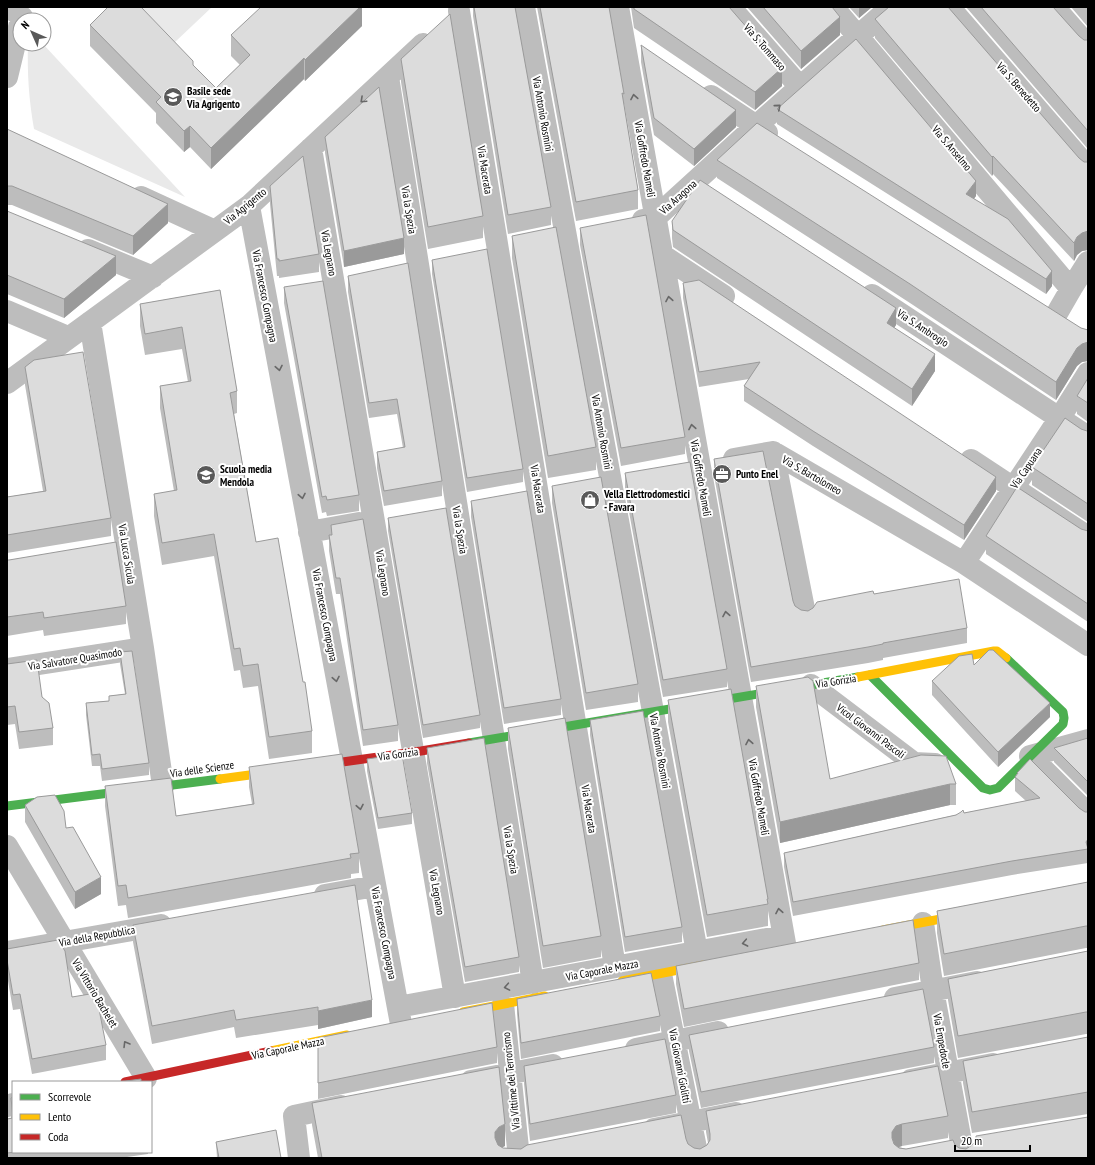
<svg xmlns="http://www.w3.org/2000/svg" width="1095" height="1165" font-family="'PT Sans Narrow',sans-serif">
<rect width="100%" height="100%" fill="#fff"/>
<path fill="#e9e9e9" d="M 140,7 L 212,7 L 175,42 Z
M 28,44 L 43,44 L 185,197 L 34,129 C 29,101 27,73 28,44 Z"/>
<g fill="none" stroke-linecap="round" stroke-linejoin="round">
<path stroke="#bdbdbd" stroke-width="22" d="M 9,7 L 22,17
M 524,7 L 697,952
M 618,7 L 786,949
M 730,7 L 800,87
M 833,7 L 1071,289
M 949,7 L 1088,168
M 1054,7 L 1088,46
M 459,11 L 615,967
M 7,77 L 20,23
M 388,77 L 533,983
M 711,96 L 767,133
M 311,148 C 359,431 405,714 455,997
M 141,197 L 215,231
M 249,206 L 401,1024
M 643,220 L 655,218 L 756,126 L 891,7
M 88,250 L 153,277
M 662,255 L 724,296
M 872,295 L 1088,437
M 7,311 L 68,337
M 1056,315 L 1071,289 L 1088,262
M 90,322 L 143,648 L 163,786
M 7,383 L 249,206 L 423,44
M 773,452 L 805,614
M 734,459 L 773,452 L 964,563 L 1088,645
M 971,460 L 1088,537
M 309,532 L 359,523
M 964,563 L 1059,419 L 1088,373
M 7,669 L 143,648
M 811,685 L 914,763 L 935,764
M 1088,740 L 1030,756 L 1088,814
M 7,846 L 146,1078
M 325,895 L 375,886
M 923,923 L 933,990 L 964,1158
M 7,952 L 161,925
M 661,974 L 698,1158
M 895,998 L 977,982
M 503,1004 L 519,1158
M 398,1007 L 783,936
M 636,1049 L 718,1032
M 911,1080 L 993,1064
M 471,1081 L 553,1065
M 7,1106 L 13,1104
M 654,1129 L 736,1113
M 299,1158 L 294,1116 L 341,1106"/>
<path stroke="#4caf50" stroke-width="9" d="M 870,675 L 983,788 L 990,790 L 998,788 L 1063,724 L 1064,718 L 1063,712 L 1006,658
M 469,743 L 858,677
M 7,806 L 220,779"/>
<path stroke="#ffc107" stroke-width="9" d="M 858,677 L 994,651 L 997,651 L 1006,658
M 220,779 L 279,771
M 883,930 L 967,914
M 622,981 L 704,965
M 463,1012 L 545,996
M 271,1051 L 347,1035"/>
<path stroke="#c62828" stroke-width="9" d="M 314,766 L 421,751 L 469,743
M 125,1082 L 271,1051"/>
</g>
<path fill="#bdbdbd" d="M 362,7 L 362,26 L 305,81 L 304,79 L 211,169 L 190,147 L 184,152 L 156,123 L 156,113 L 90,46 L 90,25 L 193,65 L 216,88 L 240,65 L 231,56 L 231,35 Z
M 473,7 L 515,7 L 551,207 L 551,225 L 508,234 L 473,16 Z
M 537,7 L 609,7 L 624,94 L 624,103 L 638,190 L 638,209 L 576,221 Z
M 631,7 L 729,7 L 782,86 L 755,110 L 634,28 Z
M 747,7 L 832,7 L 840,35 L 801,69 Z
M 849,7 L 872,7 L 859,18 Z
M 966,7 L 1053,7 L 1079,36 L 1084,40 L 1088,40 L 1088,149 Z
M 1071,7 L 1088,7 L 1088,27 Z
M 875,19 L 1079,158 L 1084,162 L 1088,162 L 1088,250 L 1082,251 L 1077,255 L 1074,261 L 993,174 L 992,176 L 875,38 Z
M 641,45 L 736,127 L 694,166 L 654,135 L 641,62 Z
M 401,59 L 483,216 L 483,238 L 428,249 L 401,82 Z
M 777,109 L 976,196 L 974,199 L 1008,219 L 1052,286 L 1046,294 L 777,124 Z
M 7,129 L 168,223 L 133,255 L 12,205 L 7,205 Z
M 325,137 L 404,254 L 344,267 L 325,153 Z
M 717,160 L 1081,328 L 1088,330 L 1088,361 L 1082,362 L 1077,366 L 1056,400 L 910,303 L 717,178 Z
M 270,186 L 319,254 L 319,272 L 279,278 L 279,276 L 277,276 L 270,204 Z
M 7,211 L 116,275 L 64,318 L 7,294 Z
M 672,221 L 896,325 L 894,328 L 935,371 L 912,406 L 673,247 L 672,238 Z
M 580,228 L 685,437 L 685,454 L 621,466 L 580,245 Z
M 512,236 L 596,447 L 596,470 L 548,478 L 512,258 Z
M 432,260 L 523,469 L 523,482 L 467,492 L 432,274 Z
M 348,276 L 442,481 L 442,496 L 384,506 L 377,468 L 377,452 L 403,448 L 397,414 L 369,418 L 348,292 Z
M 683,283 L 996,491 L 964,540 L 813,446 L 744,401 L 744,386 L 749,379 L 699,387 L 683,298 Z
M 284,287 L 359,495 L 359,511 L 327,516 L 326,512 L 322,513 L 284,303 Z
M 220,290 L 237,391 L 237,413 L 234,414 L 256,542 L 312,731 L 312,753 L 269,759 L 258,686 L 243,688 L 240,670 L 234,671 L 214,556 L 162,565 L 154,516 L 154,494 L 174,491 L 160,408 L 160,386 L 188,382 L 182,349 L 145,355 L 140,326 L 140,304 Z
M 25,367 L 111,518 L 111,536 L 7,553 L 7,497 L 43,491 L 25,385 Z
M 1088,378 L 1088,422 L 1077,414 L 1077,396 Z
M 1081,429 L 1087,431 L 1088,431 L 1088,522 L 1032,485 L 1032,467 Z
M 714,459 L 795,606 L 801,610 L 808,611 L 874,594 L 967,628 L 967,643 L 883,658 L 883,660 L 868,663 L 751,682 L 714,475 Z
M 625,473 L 727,669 L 727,687 L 663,697 L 625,490 Z
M 552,486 L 638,684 L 638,702 L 586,710 L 552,503 Z
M 471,501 L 561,699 L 561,715 L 504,724 L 471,517 Z
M 388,518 L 480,715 L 480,728 L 423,738 L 388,531 Z
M 331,525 L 398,725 L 398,741 L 363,746 L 343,613 L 340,594 L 336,594 L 329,551 L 329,535 L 331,535 Z
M 1081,529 L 1088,531 L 1088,622 L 986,554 L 986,536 Z
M 7,560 L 126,606 L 126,624 L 44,636 L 43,630 L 7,636 Z
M 120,652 L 149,763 L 149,775 L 102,781 L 100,766 L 92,766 L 86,715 L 86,703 L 109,701 L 109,696 L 125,694 L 120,664 Z
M 7,664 L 9,664 L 42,697 L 53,728 L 53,745 L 19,749 L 15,724 L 7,725 Z
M 974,665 L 1050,717 L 998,767 L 932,695 L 932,681 Z
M 756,686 L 830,779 L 956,784 L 956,805 L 950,805 L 780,843 L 756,707 Z
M 668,700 L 768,899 L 768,926 L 707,937 L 668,722 Z
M 590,720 L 682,927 L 682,942 L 625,952 L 590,735 Z
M 508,728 L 601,936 L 601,957 L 543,968 L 508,749 Z
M 1088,738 L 1088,796 L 1054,762 L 1054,748 Z
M 427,748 L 519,957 L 519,972 L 465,982 L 427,763 Z
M 367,759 L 412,813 L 412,824 L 378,829 L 367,771 Z
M 249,767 L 359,853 L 359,873 L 351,874 L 351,878 L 128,918 L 126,905 L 118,906 L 105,806 L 105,786 L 176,816 L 252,804 L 249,787 Z
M 1017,773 L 1079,808 L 1085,812 L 1088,812 L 1088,863 L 1012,875 L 793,916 L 784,867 L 784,853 L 964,813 L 1026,801 L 1015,791 L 1015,777 L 1017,774 Z
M 25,805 L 66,828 L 101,894 L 75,909 L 25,822 Z
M 1088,882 L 1088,948 L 1086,948 L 944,976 L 937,933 L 937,911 Z
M 133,925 L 372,1017 L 318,1029 L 318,1025 L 236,1038 L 234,1027 L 152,1044 L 133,942 Z
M 7,949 L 72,997 L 106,1045 L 106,1060 L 32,1074 L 20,1009 L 13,1010 L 7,975 Z
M 1088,951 L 1088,1034 L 1086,1034 L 958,1058 L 948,1000 L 948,979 Z
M 919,963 L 919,980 L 684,1027 L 676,984 L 676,966 Z
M 517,999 L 660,1016 L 660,1031 L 521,1059 L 517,1014 Z
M 689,1035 L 934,1047 L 934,1063 L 701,1108 L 689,1051 Z
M 1088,1037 L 1088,1114 L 972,1133 L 963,1083 L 963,1061 Z
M 318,1038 L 497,1047 L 497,1063 L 318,1099 Z
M 524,1066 L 676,1095 L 676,1113 L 530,1141 L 524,1084 Z
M 13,1097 L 13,1152 L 148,1152 L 148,1154 L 120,1158 L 7,1158 L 7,1119 L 11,1118 L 11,1098 Z
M 312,1103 L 505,1146 L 502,1147 L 503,1148 L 521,1149 L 686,1139 L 688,1144 L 694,1148 L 700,1149 L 707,1145 L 708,1143 L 706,1132 L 706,1111 L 948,1116 L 948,1138 L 902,1146 L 899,1147 L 906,1149 L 955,1145 L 959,1148 L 966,1149 L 1088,1158 L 318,1158 L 312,1125 Z
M 216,1142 L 281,1158 L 217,1158 Z"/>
<path fill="#9a9a9a" d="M 360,7 L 362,7 L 362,26 L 305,81 L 305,60 Z
M 859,7 L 872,7 L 859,18 Z
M 840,17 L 840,35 L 801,69 L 801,51 Z
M 304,58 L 304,79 L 211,169 L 211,148 Z
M 782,68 L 782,86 L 755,110 L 755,92 Z
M 736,110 L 736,127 L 694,166 L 694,149 Z
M 190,126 L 190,147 L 184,152 L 184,131 Z
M 993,156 L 993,174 L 992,176 L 992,157 Z
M 976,181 L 976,196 L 966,209 L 966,194 Z
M 168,204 L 168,223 L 133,255 L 133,236 Z
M 1088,231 L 1088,250 L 1082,251 L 1077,255 L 1074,261 L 1074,243 L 1077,237 L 1082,233 Z
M 404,238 L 404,254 L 344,267 L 344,251 Z
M 116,256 L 116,275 L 64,318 L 64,299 Z
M 1052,271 L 1052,286 L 1046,294 L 1046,279 Z
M 896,308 L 896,325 L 887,339 L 887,323 Z
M 1088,342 L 1088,361 L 1082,362 L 1077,366 L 1056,400 L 1056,382 L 1077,348 L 1082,344 Z
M 935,354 L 935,371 L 912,406 L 912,389 Z
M 996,477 L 996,491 L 964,540 L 964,525 Z
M 1050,703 L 1050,717 L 998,767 L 998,752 Z
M 950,784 L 950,805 L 780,843 L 780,822 Z
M 1088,839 L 1088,849 L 1086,842 Z
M 101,877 L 101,894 L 75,909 L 75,892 Z
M 372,1000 L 372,1017 L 318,1029 L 318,1011 Z
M 505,1124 L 505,1146 L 499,1149 L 495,1138 L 495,1132 L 499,1127 Z
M 902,1124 L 902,1146 L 896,1148 L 892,1138 L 892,1132 L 896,1126 Z"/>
<path fill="#dcdcdc" stroke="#9a9a9a" d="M 108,7 L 141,7 L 193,61 L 193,65 L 216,88 L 250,55 L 231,35 L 261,7 L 360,7 L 305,60 L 304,58 L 211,148 L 190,126 L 184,131 L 156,102 L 161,97 L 90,25 Z
M 474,7 L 515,7 L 551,207 L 508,215 Z
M 540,7 L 609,7 L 624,94 L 622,93 L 638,190 L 576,202 Z
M 634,7 L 729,7 L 782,68 L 755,92 L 634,9 Z
M 763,7 L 832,7 L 840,17 L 801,51 Z
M 889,7 L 948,7 L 1079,158 L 1084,162 L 1088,162 L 1088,231 L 1082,233 L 1077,237 L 1074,243 L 993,156 L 992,157 L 875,19 Z
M 981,7 L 1053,7 L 1079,36 L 1084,40 L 1088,40 L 1088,131 Z
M 450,14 L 483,216 L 428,227 L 401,59 Z
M 856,39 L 976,181 L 966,194 L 1008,219 L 1052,271 L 1046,279 L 777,109 Z
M 641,45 L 736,110 L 694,149 L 654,118 Z
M 379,87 L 404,238 L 344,251 L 325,137 Z
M 757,123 L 1081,328 L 1088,330 L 1088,342 L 1082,344 L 1077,348 L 1056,382 L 910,284 L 717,160 Z
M 7,129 L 168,204 L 133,236 L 12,186 L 7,186 Z
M 303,156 L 319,254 L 279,261 L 279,259 L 277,259 L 270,186 Z
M 700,180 L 896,308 L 887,323 L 935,354 L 912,389 L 673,230 L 672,221 Z
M 7,211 L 116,256 L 64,299 L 7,275 Z
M 646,215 L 685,437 L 621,448 L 580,228 Z
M 556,227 L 596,447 L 548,456 L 512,236 Z
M 487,249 L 523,469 L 467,478 L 432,260 Z
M 408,263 L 442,481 L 384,491 L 377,452 L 405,447 L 397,399 L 369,403 L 348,276 Z
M 699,280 L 996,477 L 964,525 L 813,431 L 744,386 L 760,362 L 699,372 L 683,283 Z
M 323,281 L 359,495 L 327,500 L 326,496 L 322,497 L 284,287 Z
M 220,290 L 237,391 L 230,393 L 256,542 L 278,538 L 303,682 L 305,682 L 312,731 L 269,737 L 258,664 L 243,666 L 240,648 L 234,649 L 214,534 L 162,543 L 154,494 L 177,490 L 160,386 L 191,381 L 182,327 L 145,334 L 140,304 Z
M 83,352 L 111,518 L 7,535 L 7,497 L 46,491 L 25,367 L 34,360 Z
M 1088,378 L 1088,403 L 1077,396 Z
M 1065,418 L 1081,429 L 1087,431 L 1088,431 L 1088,504 L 1032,467 Z
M 763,451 L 793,601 L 795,606 L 801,610 L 808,611 L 813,608 L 817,602 L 873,591 L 874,594 L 959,579 L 967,628 L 883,643 L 883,644 L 868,647 L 751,667 L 714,459 Z
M 690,462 L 727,669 L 663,680 L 625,473 Z
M 601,477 L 638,684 L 586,693 L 552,486 Z
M 1017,487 L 1081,529 L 1088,531 L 1088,604 L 986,536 Z
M 527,491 L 561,699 L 504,708 L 471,501 Z
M 446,508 L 480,715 L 423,725 L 388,518 Z
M 363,519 L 398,725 L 363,730 L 343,597 L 340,578 L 336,578 L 329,535 L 332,535 L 331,525 Z
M 116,542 L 126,606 L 44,618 L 43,612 L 7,617 L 7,560 L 9,560 Z
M 989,650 L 993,650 L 1050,703 L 998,752 L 932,681 L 959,656 L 972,654 L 974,665 Z
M 132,651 L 149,763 L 102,769 L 100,754 L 92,755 L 86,703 L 109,701 L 109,696 L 126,694 L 120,652 Z
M 37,660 L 42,697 L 49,703 L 53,728 L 19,732 L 15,706 L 7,707 L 7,664 Z
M 808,677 L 813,681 L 830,779 L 921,755 L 946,756 L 956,784 L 950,784 L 780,822 L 756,686 Z
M 731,689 L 768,899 L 767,899 L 768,904 L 707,915 L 668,700 Z
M 643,711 L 682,927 L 625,937 L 590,720 Z
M 565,718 L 601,936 L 543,946 L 508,728 Z
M 484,738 L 519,957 L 465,967 L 427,748 Z
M 1088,738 L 1088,782 L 1054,748 Z
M 342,754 L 359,853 L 350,854 L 351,858 L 128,898 L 126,885 L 118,886 L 105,786 L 171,778 L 176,816 L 254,804 L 249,767 Z
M 402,754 L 412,813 L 378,818 L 367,759 Z
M 1030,759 L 1079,808 L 1085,812 L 1088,812 L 1088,839 L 1086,842 L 1088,849 L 1012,861 L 793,902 L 784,853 L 956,815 L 961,812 L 963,810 L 964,813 L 1040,798 L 1015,777 L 1018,773 L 1017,773 Z
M 55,795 L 64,811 L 66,828 L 73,827 L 101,877 L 75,892 L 25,805 L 37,797 Z
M 1088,882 L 1088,926 L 1086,926 L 944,954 L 937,911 Z
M 355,885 L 372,1000 L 318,1011 L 318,1007 L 236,1020 L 234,1010 L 152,1026 L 133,925 Z
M 913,920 L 919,963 L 684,1009 L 676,966 Z
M 58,940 L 65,951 L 72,997 L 90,994 L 99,1009 L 106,1045 L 32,1059 L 20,994 L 13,995 L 7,960 L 7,949 Z
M 1088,951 L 1088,1012 L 1086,1012 L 958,1036 L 948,979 Z
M 651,973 L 660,1016 L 521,1043 L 517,999 Z
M 923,989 L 934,1047 L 701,1092 L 689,1035 Z
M 492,1003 L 497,1047 L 318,1083 L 318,1038 Z
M 1088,1037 L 1088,1092 L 972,1112 L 963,1061 Z
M 665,1039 L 676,1095 L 530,1124 L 524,1066 Z
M 938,1066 L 948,1116 L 902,1124 L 896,1126 L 892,1132 L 892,1138 L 894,1144 L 899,1148 L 906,1149 L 953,1140 L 955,1145 L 959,1148 L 966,1149 L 972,1145 L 976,1141 L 976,1136 L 1088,1117 L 1088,1158 L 322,1158 L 312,1103 L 499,1067 L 505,1124 L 499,1127 L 495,1132 L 495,1138 L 498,1145 L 503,1148 L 521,1149 L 527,1145 L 681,1115 L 686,1139 L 688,1144 L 694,1148 L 700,1149 L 707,1145 L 710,1140 L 710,1134 L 706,1111 Z
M 141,1079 L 141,1082 L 118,1082 Z
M 13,1097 L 13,1152 L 17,1152 L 7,1153 L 7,1119 L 13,1118 L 11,1098 Z
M 276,1130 L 281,1158 L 219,1158 L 216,1142 Z"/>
<defs><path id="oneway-chevron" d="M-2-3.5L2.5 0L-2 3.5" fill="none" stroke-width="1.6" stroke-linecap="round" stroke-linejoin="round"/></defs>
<g stroke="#686868">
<use href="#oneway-chevron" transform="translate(634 97) rotate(-100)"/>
<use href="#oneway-chevron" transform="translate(363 100) rotate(137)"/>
<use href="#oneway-chevron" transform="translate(778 107) rotate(-41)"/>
<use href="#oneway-chevron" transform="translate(669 299) rotate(-100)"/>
<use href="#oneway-chevron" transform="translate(279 368) rotate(79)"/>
<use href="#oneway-chevron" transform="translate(692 427) rotate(-100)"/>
<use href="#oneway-chevron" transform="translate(302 496) rotate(79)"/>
<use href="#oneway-chevron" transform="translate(726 614) rotate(-100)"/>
<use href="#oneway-chevron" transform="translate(336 679) rotate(79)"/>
<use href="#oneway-chevron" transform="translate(749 742) rotate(-100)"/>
<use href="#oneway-chevron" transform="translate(360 807) rotate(79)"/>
<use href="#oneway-chevron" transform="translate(779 911) rotate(-100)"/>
<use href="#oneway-chevron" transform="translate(745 943) rotate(169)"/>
<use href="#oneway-chevron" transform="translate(507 987) rotate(170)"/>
<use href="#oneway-chevron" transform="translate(126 1044) rotate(-121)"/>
</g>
<defs>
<g id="school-disc" transform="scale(1)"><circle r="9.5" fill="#595959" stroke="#fff"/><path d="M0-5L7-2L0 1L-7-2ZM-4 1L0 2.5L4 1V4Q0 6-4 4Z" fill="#fff"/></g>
<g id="office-disc" transform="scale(1)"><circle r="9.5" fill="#595959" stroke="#fff"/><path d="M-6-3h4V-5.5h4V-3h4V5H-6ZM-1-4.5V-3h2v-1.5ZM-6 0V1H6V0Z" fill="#fff"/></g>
<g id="shop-disc" transform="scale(1)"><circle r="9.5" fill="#595959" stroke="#fff"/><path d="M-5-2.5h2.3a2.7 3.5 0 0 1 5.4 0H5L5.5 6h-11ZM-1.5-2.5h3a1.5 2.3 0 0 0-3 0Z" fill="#fff"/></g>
</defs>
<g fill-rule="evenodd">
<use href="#school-disc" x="173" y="97"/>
<use href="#office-disc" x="722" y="474"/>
<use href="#school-disc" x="206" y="475"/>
<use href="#shop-disc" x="590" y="500"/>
</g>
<g text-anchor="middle" stroke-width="4" stroke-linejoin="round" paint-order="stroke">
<g font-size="11" fill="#000" stroke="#fff">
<text transform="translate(765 47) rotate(49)" y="4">Via S. Tommaso</text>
<text transform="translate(1019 87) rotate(49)" y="4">Via S. Benedetto</text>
<text transform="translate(543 114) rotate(80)" y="4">Via Antonio Rosmini</text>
<text transform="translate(952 148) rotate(50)" y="4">Via S. Anselmo</text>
<text transform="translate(645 159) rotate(80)" y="4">Via Goffredo Mameli</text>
<text transform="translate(485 170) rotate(81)" y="4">Via Macerata</text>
<text transform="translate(678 197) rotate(-42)" y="4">Via Aragona</text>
<text transform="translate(245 206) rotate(-39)" y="4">Via Agrigento</text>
<text transform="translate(409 210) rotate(81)" y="4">Via la Spezia</text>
<text transform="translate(329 253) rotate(80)" y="4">Via Legnano</text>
<text transform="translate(265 296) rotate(79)" y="4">Via Francesco Compagna</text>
<text transform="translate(923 328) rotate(33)" y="4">Via S. Ambrogio</text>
<text transform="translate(602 432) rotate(80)" y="4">Via Antonio Rosmini</text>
<text transform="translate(1026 468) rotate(-56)" y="4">Via Capuana</text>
<text transform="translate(812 475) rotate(30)" y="4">Via S. Bartolomeo</text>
<text transform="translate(701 478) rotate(80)" y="4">Via Goffredo Mameli</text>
<text transform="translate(538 489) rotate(81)" y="4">Via Macerata</text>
<text transform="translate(460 530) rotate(81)" y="4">Via la Spezia</text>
<text transform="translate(127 554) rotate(81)" y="4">Via Lucca Sicula</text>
<text transform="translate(383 573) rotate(81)" y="4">Via Legnano</text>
<text transform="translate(325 615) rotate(79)" y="4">Via Francesco Compagna</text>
<text transform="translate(75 659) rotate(-9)" y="4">Via Salvatore Quasimodo</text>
<text transform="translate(836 681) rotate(-9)" y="4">Via Gorizia</text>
<text transform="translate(871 731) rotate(37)" y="4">Vicol Giovanni Pascoli</text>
<text transform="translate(660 751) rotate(80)" y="4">Via Antonio Rosmini</text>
<text transform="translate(398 754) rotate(-8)" y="4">Via Gorizia</text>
<text transform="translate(202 769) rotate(-8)" y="4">Via delle Scienze</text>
<text transform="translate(759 797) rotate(80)" y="4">Via Goffredo Mameli</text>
<text transform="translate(589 809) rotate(81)" y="4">Via Macerata</text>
<text transform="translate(511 850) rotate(81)" y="4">Via la Spezia</text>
<text transform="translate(437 892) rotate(80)" y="4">Via Legnano</text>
<text transform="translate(384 933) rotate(79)" y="4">Via Francesco Compagna</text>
<text transform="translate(97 936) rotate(-10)" y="4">Via della Repubblica</text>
<text transform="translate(602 970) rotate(-11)" y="4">Via Caporale Mazza</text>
<text transform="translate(95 993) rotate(59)" y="4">Via Vittorio Bachelet</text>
<text transform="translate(942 1041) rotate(80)" y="4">Via Empedocle</text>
<text transform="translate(288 1048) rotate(-12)" y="4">Via Caporale Mazza</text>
<text transform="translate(680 1066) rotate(79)" y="4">Via Giovanni Giolitti</text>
<text transform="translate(511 1081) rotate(-96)" y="4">Via Vittime del Terrorismo</text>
</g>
<g font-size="11" font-weight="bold" fill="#000" stroke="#fff" text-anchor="start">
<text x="187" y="95">Basile sede<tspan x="187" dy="13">Via Agrigento</tspan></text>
<text x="220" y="473">Scuola media<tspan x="220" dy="13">Mendola</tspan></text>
<text x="736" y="478">Punto Enel</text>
<text x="604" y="498">Vella Elettrodomestici<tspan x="604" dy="13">- Favara</tspan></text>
</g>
</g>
<rect width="1095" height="1165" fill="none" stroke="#000000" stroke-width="16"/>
<rect x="12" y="1081" width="140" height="72" fill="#ffffff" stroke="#999999"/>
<rect x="20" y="1094" width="20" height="6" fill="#4caf50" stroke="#999999"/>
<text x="48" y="1101" font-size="12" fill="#000000">Scorrevole</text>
<rect x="20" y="1114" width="20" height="6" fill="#ffc107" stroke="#999999"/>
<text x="48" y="1121" font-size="12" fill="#000000">Lento</text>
<rect x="20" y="1134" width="20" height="6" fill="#c62828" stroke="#999999"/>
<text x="48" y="1141" font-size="12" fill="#000000">Coda</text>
<g transform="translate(32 32) rotate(315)"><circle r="19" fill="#ffffff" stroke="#999999"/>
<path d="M0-3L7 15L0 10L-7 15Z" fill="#595959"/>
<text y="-6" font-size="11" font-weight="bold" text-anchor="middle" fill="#000000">N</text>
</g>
<path d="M955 1145v6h75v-6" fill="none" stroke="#000000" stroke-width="2"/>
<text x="961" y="1145" font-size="12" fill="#000000" stroke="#ffffff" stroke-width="3" paint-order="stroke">20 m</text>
</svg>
